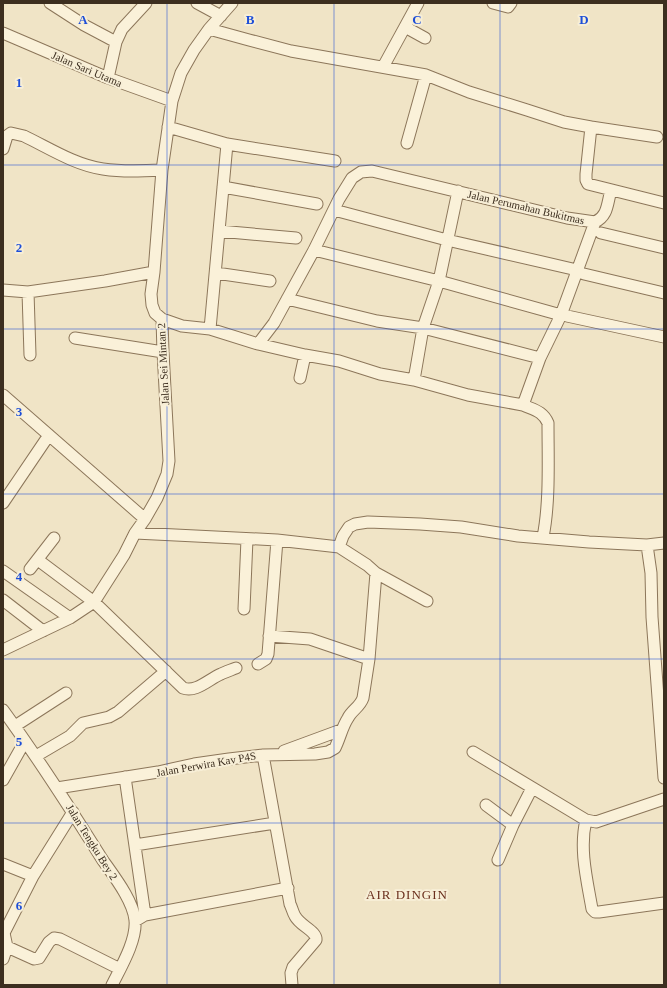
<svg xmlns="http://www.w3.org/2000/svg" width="667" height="988" font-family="Georgia,serif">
<rect width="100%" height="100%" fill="#f0e4c6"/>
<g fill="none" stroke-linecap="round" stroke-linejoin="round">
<g stroke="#8c765a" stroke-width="13">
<path id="minor" d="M 50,3 L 84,25 L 116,42
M 197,3 L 221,16
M 232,3 L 209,29 L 194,50 L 181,73 L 172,101 L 162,170 L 154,272 L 151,294 L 152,305 L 155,313 L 162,319 L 182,326 L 210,329 L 258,344 L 274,323 L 314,250 L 339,199 L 352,178 L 361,172 L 372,171 L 567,218 L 595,222
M 493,3 L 508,7 L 511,3
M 405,27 L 425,38
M 209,29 L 249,40 L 291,51 L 426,75 L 469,92 L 527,110 L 564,122 L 591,127 L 586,174 L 586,180 L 588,184 L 664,203
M 3,33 L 108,78 L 172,101
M 383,67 L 418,3
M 108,78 L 116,42 L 122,29 L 146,3
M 168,127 L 227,144 L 335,161
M 591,127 L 657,137
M 407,143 L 426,75
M 3,149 L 7,136 L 11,133 L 24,136 C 49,148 75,165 103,169 C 123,172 142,171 162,170
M 223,187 L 317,204
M 334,210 L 447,240 L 577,270
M 219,231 L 296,238
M 601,233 L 664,248
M 314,250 L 439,281 L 561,315
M 216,273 L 270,281
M 584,274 L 664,293
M 3,290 L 28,292 L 105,281 L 154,272
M 28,292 L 30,355
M 287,299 L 377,321 L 423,328 L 540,358
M 567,316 L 664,337
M 210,329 L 227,144
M 75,338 L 163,352
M 258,344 L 305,355 L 339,361 L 380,374 L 414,380 L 468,395 L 523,405
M 300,378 L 305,355
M 414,380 L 423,328 L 439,281 L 458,191
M 3,395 L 145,519
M 3,503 L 49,435
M 135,533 L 277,540 L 339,547 L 367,565 L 376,573 L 427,601
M 543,537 C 550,502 548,459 548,423 C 543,411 534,410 523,405 L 540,358 L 561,315 L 595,222 C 608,216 607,204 611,190
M 647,545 L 651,573 L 652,617 L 664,778
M 339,547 L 343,536 L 349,527 L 355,524 L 368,522 L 420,524 L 461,527 L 518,536 L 589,542 L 647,545 L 664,543
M 38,560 L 94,602 L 183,688 C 196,693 209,679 221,674 C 225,672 231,670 236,668
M 30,569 L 54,538
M 3,571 L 70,618
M 3,600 L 43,631
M 244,609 L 247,539
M 269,636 L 310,639 L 369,659
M 3,650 L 70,618 L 94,602 L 124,555 L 135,533 L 145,519 L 157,498 L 167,474 L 169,461 L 163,352 L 162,319
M 258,664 L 266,659 L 268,654 L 277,540
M 3,710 C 38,758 70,808 102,859 C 113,875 133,900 135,920 C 137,940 121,967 112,985
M 15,726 L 66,693
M 284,751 L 341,730
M 473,752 L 586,820 L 596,822 L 664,799
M 263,755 L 290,904 C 292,908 293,913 295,916 C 300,926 317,931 316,940 L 293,967 L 291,973 L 292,985
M 36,756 L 70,736 L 83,723 L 109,717 L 118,712 L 166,671
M 125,777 L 145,915 L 135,921
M 3,780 L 25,741
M 57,788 L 158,772 L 194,764 L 229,759 L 263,755 L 315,754 L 328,752 L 335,748 C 340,738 342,727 348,718 C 352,710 360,707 363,698 L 369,659 L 376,573
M 486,805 L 513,825
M 586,820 C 579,849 587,880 592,909 L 595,912 L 599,912 L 664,903
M 135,845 L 275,823
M 498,860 L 513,825 L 532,788
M 3,864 L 33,876
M 145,915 L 288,888
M 3,945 L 34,959 L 39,958 L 49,942 L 54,938 L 60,939 L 120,969
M 3,959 L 7,947 L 4,933 L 33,876 L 73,812"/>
</g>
<use href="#minor" stroke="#faf1d9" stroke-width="11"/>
</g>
<path fill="none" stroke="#1d4ed8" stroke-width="1" stroke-opacity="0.55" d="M 167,3 L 167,985M 334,3 L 334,985M 500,3 L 500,985M 3,165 L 664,165M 3,329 L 664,329M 3,494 L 664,494M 3,659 L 664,659M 3,823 L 664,823"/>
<g text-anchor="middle" stroke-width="4" stroke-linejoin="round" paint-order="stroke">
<g font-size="11" fill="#3c2e1f" stroke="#f7eed6">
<text transform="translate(87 69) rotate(23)" y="4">Jalan Sari Utama</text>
<text transform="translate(526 207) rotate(13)" y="4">Jalan Perumahan Bukitmas</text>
<text transform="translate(163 364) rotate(-93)" y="4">Jalan Sei Mintan 2</text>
<text transform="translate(206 764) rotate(-10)" y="4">Jalan Perwira Kav P4S</text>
<text transform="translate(92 842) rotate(58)" y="4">Jalan Tengku Bey 2</text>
</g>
<g font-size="13" letter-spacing="1" fill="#6a2f1c" stroke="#f7eed6">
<text x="407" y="899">AIR DINGIN</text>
</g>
</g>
<g font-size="13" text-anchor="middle" font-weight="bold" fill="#1d4ed8" stroke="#f7eed6" stroke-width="4" stroke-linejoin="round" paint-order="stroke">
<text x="83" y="24">A</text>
<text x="250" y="24">B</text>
<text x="417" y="24">C</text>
<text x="584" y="24">D</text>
<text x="19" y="87">1</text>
<text x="19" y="252">2</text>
<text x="19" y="416">3</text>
<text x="19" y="581">4</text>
<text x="19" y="746">5</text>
<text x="19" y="910">6</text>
</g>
<rect width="667" height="988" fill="none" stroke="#3c2e1f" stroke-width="8"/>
</svg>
